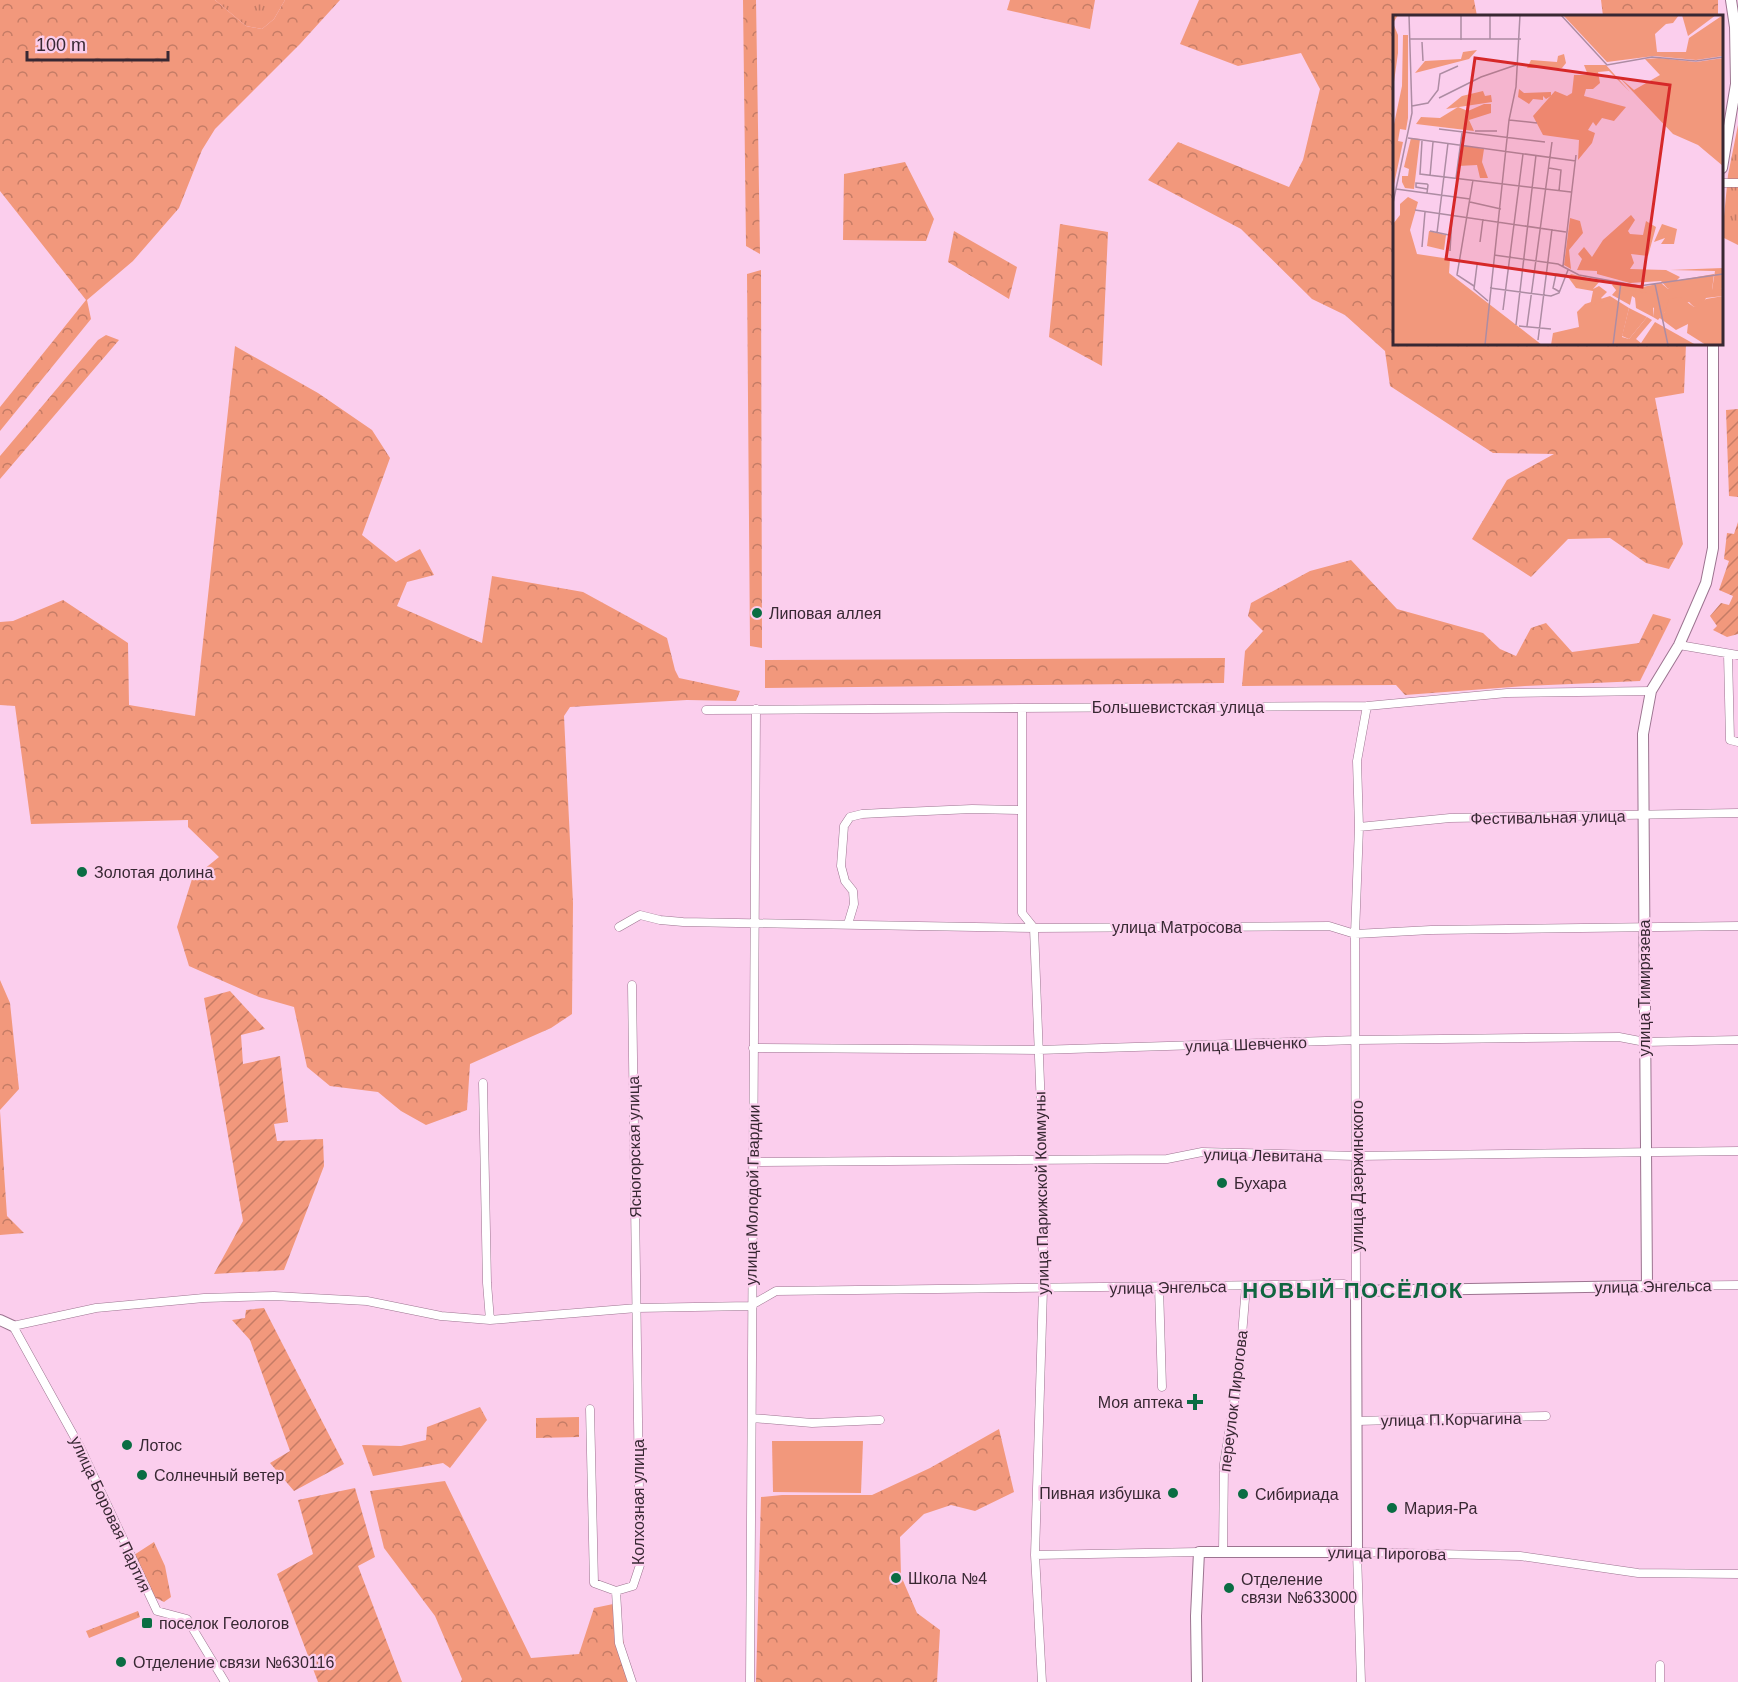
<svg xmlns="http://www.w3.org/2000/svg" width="1738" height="1682" font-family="Helvetica,sans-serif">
<defs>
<pattern id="grass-tufts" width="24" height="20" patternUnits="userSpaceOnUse" patternTransform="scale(1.5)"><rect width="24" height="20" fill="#f2987c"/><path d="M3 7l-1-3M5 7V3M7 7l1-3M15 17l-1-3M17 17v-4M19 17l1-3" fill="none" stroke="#c57c66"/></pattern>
<pattern id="forest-crowns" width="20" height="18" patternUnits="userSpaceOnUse" patternTransform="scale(1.5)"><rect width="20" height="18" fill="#f2987c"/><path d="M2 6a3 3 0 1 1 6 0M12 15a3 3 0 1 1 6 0" fill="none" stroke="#c57c66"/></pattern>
<pattern id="garden-furrows" width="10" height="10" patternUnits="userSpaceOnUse" patternTransform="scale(1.5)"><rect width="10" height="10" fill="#f2987c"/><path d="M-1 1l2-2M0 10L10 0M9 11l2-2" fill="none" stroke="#c57c66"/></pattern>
</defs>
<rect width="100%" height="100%" fill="#fbceed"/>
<path fill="url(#grass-tufts)" d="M 215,0 L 285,0 L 274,19 L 262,29 L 246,26 Z
M 1738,125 L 1738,245 L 1722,237 L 1728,175 Z"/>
<path fill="url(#forest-crowns)" d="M 0,0 L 215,0 L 246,26 L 262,29 L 274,19 L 285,0 L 340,0 L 300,44 L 215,129 L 202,150 L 179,208 L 133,261 L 87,300 L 91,319 L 0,431 L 0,407 L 86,300 L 0,191 Z
M 743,0 L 756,0 L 760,254 L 746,246 Z
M 1010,0 L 1095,0 L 1090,29 L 1007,10 Z
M 1199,0 L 1474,0 L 1477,16 L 1394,16 L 1394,344 L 1686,344 L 1684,393 L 1655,398 L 1683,544 L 1669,569 L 1646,563 L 1610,538 L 1568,539 L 1531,577 L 1472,539 L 1507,480 L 1554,454 L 1493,453 L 1390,386 L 1385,351 L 1345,315 L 1312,299 L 1241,229 L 1148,180 L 1178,142 L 1289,187 L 1303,160 L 1320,89 L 1301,53 L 1238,66 L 1180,44 Z
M 1601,0 L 1718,0 L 1718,16 L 1603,16 Z
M 905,162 L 934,219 L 926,241 L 843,240 L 844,174 Z
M 1060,224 L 1108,232 L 1102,366 L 1049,337 Z
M 954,231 L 1017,267 L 1009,299 L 948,262 Z
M 761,270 L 762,648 L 750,646 L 747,274 Z
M 106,335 L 119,340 L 0,479 L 0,456 L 98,340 Z
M 235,346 L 318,393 L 372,430 L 390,458 L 362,535 L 396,562 L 420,549 L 434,575 L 407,582 L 397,606 L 482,643 L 492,576 L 583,592 L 667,638 L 675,670 L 679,678 L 740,691 L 736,701 L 687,700 L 570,707 L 564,716 L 573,903 L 572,1014 L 551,1028 L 470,1064 L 467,1110 L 426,1125 L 401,1111 L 378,1092 L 330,1086 L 307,1067 L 294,1007 L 259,997 L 189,966 L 177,927 L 192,879 L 219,857 L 188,827 L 188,820 L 31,824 L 15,706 L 0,705 L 0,622 L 13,621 L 63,600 L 128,643 L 129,705 L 195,716 Z
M 1351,560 L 1397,609 L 1483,633 L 1500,649 L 1516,656 L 1531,628 L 1546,623 L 1572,652 L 1639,643 L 1653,614 L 1671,619 L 1640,681 L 1525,686 L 1405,695 L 1396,685 L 1242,686 L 1245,651 L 1263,631 L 1248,616 L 1251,603 L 1310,571 Z
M 1225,658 L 1224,683 L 765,688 L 765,660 Z
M 0,980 L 10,1003 L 19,1089 L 0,1110 Z
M 0,1111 L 7,1216 L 24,1233 L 0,1235 Z
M 480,1407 L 487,1420 L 450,1468 L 443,1463 L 373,1476 L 362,1445 L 401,1446 L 426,1440 L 427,1427 Z
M 579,1417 L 579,1437 L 536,1438 L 536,1418 Z
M 999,1429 L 1014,1492 L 975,1511 L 951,1505 L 924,1514 L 900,1537 L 901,1576 L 917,1613 L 940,1630 L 937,1682 L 756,1682 L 761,1497 L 782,1495 L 872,1495 L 930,1468 Z
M 445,1481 L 531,1658 L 579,1654 L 594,1608 L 618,1603 L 629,1682 L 461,1682 L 462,1679 L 435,1616 L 384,1548 L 370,1491 Z
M 154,1542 L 165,1566 L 171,1597 L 164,1602 L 152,1596 L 134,1555 Z
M 138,1611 L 140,1617 L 89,1638 L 86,1631 Z"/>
<path fill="url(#garden-furrows)" d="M 1738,409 L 1738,497 L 1729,496 L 1726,410 Z
M 1738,522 L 1738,634 L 1727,637 L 1713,630 L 1717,626 L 1710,616 L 1721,603 L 1729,605 L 1733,596 L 1719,590 L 1729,561 L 1724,559 L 1727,533 L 1734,534 Z
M 230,991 L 265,1029 L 241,1035 L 243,1064 L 280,1056 L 288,1122 L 274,1124 L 277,1141 L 323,1139 L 324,1166 L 284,1270 L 214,1274 L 243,1221 L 204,998 Z
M 264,1308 L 344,1464 L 294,1491 L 270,1463 L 290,1451 L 250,1340 L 232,1320 L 245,1318 L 246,1310 Z
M 355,1488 L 375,1557 L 358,1566 L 402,1682 L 318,1682 L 277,1574 L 313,1554 L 298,1500 Z"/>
<path fill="#f2987c" d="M 772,1441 L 863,1441 L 861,1493 L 773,1492 Z"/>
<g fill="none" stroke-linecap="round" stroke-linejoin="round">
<g stroke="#9c7490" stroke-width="9">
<path id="street" d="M 1722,183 L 1738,183
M 1679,645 L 1738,655
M 1728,654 L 1730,740 L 1738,742
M 1022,708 L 1022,913 L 1034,928 L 1043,1160 L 1043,1289 L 1035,1555 L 1042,1682
M 706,710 L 1367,706 L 1507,693 L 1651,691
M 1359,827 L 1450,818 L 1738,813
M 848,924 L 854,904 L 853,891 L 845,881 L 841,866 L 844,826 L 850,817 L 862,814 L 881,813 L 972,809 L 1022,810
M 619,927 L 640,915 L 660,920 L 683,922 L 1034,928 L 1329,926 L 1355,934 L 1431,930 L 1738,926
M 753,1048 L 1038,1050 L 1357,1040 L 1619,1037 L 1645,1042 L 1738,1040
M 483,1083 L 487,1283 L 490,1320
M 752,1162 L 1167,1159 L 1202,1152 L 1356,1156 L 1738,1151
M 1647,1286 L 1738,1285
M 1159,1287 L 1162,1387
M 590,1409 L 594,1583 L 616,1591
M 752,1418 L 812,1423 L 880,1420
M 1357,1421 L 1546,1416
M 1223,1553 L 1224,1464 L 1239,1372 L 1246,1286
M 1035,1555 L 1199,1552
M 1660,1665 L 1660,1682
M 225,1682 L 187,1619 L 157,1611 L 80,1447 L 13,1326 L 96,1308 L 204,1298 L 274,1296 L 367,1301 L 441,1316 L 490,1320 L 637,1308 L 750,1306 L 776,1291 L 1344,1284 L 1356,1291 L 1355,934 L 1359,827 L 1357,761 L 1367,706
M 632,1682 L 619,1643 L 616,1591 L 633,1586 L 640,1565 L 632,985
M 750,1682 L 756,709
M 1361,1682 L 1357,1552 L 1520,1556 L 1638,1573 L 1738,1574"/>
</g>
<g stroke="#9c7490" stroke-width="12">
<path id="secondary" d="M 1722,168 L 1736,84 L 1735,27 L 1731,0
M 0,1320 L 13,1326
M 1197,1682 L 1196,1616 L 1199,1552 L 1357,1552 L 1356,1291 L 1647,1286 L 1643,734 L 1651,691 L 1679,645 L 1690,620 L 1706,583 L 1713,548 L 1713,344"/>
</g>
<use href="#street" stroke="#fff" stroke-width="8"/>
<use href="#secondary" stroke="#fff" stroke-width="10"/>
</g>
<g fill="#0a6d43" stroke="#fbceed" stroke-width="2">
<circle cx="757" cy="613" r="6"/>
<circle cx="82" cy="872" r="6"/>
<circle cx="1222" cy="1183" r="6"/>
<path d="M1192 1393h6v6h6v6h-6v6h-6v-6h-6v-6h6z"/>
<circle cx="127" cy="1445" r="6"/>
<circle cx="142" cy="1475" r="6"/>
<circle cx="1173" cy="1493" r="6"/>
<circle cx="1243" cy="1494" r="6"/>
<circle cx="1392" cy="1508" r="6"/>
<circle cx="896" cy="1578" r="6"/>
<circle cx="1229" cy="1588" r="6"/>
<rect x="141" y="1617" width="12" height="12" rx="3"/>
<circle cx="121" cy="1662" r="6"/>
</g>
<g text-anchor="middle" stroke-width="4.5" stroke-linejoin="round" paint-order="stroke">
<g font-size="16" fill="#382833" stroke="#fbceed" text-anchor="start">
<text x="769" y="619">Липовая аллея</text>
<text x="94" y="878">Золотая долина</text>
<text x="1234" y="1189">Бухара</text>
<text x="1183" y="1408" text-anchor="end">Моя аптека</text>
<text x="139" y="1451">Лотос</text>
<text x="154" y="1481">Солнечный ветер</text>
<text x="1161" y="1499" text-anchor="end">Пивная избушка</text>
<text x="1255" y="1500">Сибириада</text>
<text x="1404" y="1514">Мария-Ра</text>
<text x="908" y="1584">Школа №4</text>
<text x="1241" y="1585">Отделение<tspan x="1241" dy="18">связи №633000</tspan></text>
<text x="159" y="1629">поселок Геологов</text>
<text x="133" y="1668">Отделение связи №630116</text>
</g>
<g font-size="16" fill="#382833" stroke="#fbceed">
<text x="1178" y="713">Большевистская улица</text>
<text transform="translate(1548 817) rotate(-1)" y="6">Фестивальная улица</text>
<text x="1177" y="933">улица Матросова</text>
<text transform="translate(1644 988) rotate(-90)" y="6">улица Тимирязева</text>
<text transform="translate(1246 1044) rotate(-2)" y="6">улица Шевченко</text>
<text transform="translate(634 1147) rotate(-91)" y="6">Ясногорская улица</text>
<text transform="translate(1263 1155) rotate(1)" y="6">улица Левитана</text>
<text transform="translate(1357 1176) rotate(-90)" y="6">улица Дзержинского</text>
<text transform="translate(1041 1193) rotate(-91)" y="6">улица Парижской Коммуны</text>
<text transform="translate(752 1195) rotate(-89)" y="6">улица Молодой Гвардии</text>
<text transform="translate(1653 1286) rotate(-1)" y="6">улица Энгельса</text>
<text transform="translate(1168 1287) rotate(-1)" y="6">улица Энгельса</text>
<text transform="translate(1233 1401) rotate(-83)" y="6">переулок Пирогова</text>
<text transform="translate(1451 1419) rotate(-1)" y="6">улица П.Корчагина</text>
<text transform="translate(638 1502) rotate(-90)" y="6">Колхозная улица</text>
<text transform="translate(111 1514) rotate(65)" y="6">улица Боровая Партия</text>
<text transform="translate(1387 1553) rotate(1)" y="6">улица Пирогова</text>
</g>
<g font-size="22" font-weight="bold" letter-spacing="1.5" fill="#106640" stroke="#fbceed">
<text x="1353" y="1298">НОВЫЙ ПОСЁЛОК</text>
</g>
</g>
<g transform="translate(1393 15)">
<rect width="330" height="330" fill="#fbceed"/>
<path d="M 321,259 L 319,275 L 330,273 L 330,281 L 313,283 L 309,290 L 301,292 L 296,287 L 272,297 L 265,305 L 260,302 L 261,293 L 230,275 L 223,275 L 219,270 L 222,266 L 250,272 L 268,268 L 275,274 L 281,266 ZM 236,293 L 254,302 L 236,324 L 229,321 Z" fill="#f2987c"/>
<path d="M 0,0 L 5,0 L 0,8 L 5,20 L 5,38 L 0,74 ZM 170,0 L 286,0 L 280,8 L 273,9 L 262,19 L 264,37 L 293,37 L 296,23 L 330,0 L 330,41 L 303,45 L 261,41 L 214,47 ZM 289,0 L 323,0 L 295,21 ZM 10,20 L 15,20 L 15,103 L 13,115 L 7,114 L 5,126 L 10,127 L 0,174 L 0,114 L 9,71 ZM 84,35 L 76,44 L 22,58 L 32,46 L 68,44 L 70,37 ZM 171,39 L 173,48 L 169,53 L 134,53 L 138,45 L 164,47 L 165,41 ZM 266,43 L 303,47 L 330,43 L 330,151 L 305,130 L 280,119 L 225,61 L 241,75 L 267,60 L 252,44 ZM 191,50 L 213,50 L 237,77 L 216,56 L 205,57 L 207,68 L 200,74 L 193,74 L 191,81 L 233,92 L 221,106 L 209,103 L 203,111 L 200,107 L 195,115 L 202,118 L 199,128 L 185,145 L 186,125 L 150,120 L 140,101 L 162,76 L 174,81 L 179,78 L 181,60 L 195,60 ZM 91,89 L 98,89 L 98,98 L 76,105 L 81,116 L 23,109 L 28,102 L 47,103 L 65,92 L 75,96 ZM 18,123 L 27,124 L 21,174 L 12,173 L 9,167 L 9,161 L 15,161 L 16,154 L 11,152 ZM 68,130 L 91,134 L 89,147 L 95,163 L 87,163 L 84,150 L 65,151 ZM 15,182 L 25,187 L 17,215 L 24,239 L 57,244 L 56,258 L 149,330 L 0,330 L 0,209 L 7,200 L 7,189 ZM 238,200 L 242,205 L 235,216 L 237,219 L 250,220 L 253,206 L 263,212 L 255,241 L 238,239 L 241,248 L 237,254 L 273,255 L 287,262 L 275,274 L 268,266 L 237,268 L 204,259 L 204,256 L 184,255 L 189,244 L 185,239 L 191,232 L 199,242 L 210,225 ZM 177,203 L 187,206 L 190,218 L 176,235 L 178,254 L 171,250 ZM 269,209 L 284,214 L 281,229 L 268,229 L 272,223 L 261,227 ZM 36,216 L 53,220 L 51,235 L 34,231 ZM 330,253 L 330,273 L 325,275 L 319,275 L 322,256 L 277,255 ZM 225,273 L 260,279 L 260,302 L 243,293 L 242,283 L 239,281 L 237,290 L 219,280 ZM 217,281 L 236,293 L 229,322 L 236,324 L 254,302 L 259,305 L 243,324 L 248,328 L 262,307 L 303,330 L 158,330 L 160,318 L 186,312 L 184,297 L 192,289 ZM 330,281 L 330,330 L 313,330 L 294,318 L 295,309 L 283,315 L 264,301 L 272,297 L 276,284 L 287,282 L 301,292 L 313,284 Z" fill="#f2987c"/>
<path d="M 126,74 L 131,78 L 158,77 L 158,81 L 153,84 L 150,81 L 150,85 L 140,84 L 136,89 L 125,82 ZM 90,76 L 92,81 L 98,80 L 99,87 L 53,94 L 69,81 ZM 178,259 L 207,266 L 200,274 L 206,271 L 214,277 L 208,283 L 211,286 L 197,291 L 200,276 L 183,273 L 175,262 Z" fill="#f2987c"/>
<path fill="none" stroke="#ad8ca3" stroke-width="1.5" d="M 68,0 L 68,25M 97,0 L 97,24M 168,0 L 214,50 L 259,42 L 303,46 L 330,42M 17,24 L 128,24M 29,27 L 30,46M 46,83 L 88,62 L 123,50M 19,91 L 35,88 L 45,75 L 47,59 L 65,51M 116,105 L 144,108M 46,114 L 152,127M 82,116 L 104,116M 15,123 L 183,146M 29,126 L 27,159 L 178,177M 156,153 L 168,155 L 166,176M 37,161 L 40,127M 63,163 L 69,118M 80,165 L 64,260 L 81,271M 3,174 L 77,184M 34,178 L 35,170 L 34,169 L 23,168 L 23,172 L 34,174M 77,187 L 108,194M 0,188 L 19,98 L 16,0M 22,195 L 173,217M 37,216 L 56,220M 44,218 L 55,128M 87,227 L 90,204M 29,232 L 32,197M 57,236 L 59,201M 101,240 L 165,249 L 186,260 L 246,271 L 330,259M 84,250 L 81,274 L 95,286M 170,251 L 183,140M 262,269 L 275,330M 97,273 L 158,281 L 166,278 L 175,255M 167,277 L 160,273 L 163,259 L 173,260M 110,295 L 130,139M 123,310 L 143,140M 126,311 L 158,314M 134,311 L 159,127M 145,325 L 159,214M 92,330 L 116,105 L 123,72 L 127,0M 220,330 L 228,267"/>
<path fill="#d62828" fill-opacity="0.15" stroke="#d62828" stroke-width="3" d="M 82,43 L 277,70 L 249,272 L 53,244 Z"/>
<rect width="330" height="330" fill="none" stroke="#382833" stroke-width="3"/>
</g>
<path d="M27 51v9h141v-9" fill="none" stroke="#382833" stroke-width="3"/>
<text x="36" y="51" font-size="18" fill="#382833" stroke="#fbceed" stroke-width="4.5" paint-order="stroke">100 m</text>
</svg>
